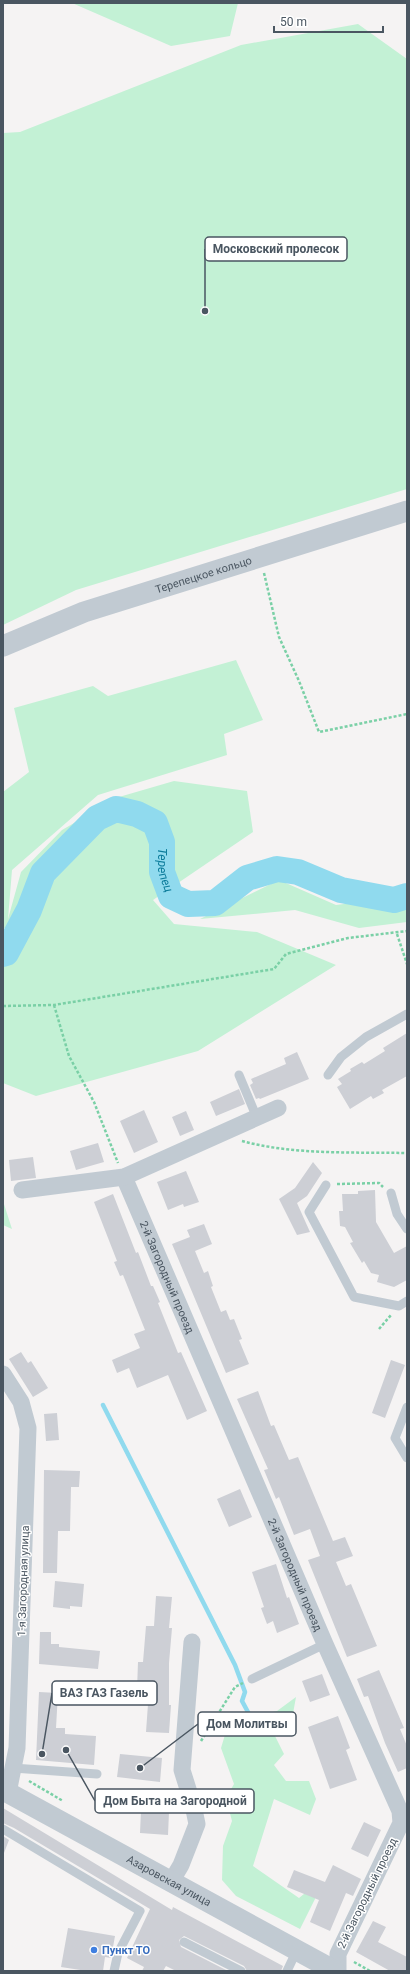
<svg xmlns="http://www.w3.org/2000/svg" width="410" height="1974" font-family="Roboto,sans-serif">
<rect width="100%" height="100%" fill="#f5f3f3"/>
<path fill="#c3f1d5" d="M 72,3 L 238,3 L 230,36 L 171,46 Z
M 358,24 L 407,59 L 407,489 L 76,590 L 3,625 L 3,133 L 20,132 L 241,45 Z
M 236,660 L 263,720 L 224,734 L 227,755 L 98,795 L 12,870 L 8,919 L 21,872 L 62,830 L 119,797 L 174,781 L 247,791 L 253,832 L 153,900 L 174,924 L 257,932 L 336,965 L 198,1051 L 36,1096 L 3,1083 L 3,932 L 5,932 L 6,928 L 3,928 L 3,792 L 29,772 L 14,708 L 93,686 L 108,696 Z
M 279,880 L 336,905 L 407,896 L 407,922 L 359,928 L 295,910 L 200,919 Z
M 3,1201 L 12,1229 L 3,1225 Z
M 296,1697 L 292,1719 L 275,1736 L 284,1754 L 274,1765 L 286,1781 L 309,1781 L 316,1799 L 310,1815 L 274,1799 L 253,1866 L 299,1898 L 320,1881 L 315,1899 L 300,1929 L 236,1896 L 222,1880 L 223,1846 L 232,1821 L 226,1798 L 234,1784 L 221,1748 L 231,1715 L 244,1719 L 277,1711 Z"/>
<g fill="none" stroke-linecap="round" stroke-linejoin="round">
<path stroke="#90daee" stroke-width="4.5" d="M 103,1405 L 235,1665 L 245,1692 L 242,1701 L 249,1714"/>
<path stroke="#90daee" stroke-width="26" id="s1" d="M 3,954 L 6,953 L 29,910 L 43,873 L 97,818 L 116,809 L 137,814 L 155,823 L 162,842 L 162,872 L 171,896 L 188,904 L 215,903 L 247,878 L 277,869 L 298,872 L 341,890 L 394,900 L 407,896"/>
</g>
<path fill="#cdcfd5" d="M 407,1033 L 407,1076 L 382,1090 L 384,1093 L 373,1099 L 371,1096 L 350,1109 L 337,1087 L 342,1084 L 338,1079 L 351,1071 L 350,1069 L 362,1062 L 364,1064 L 385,1051 L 383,1048 Z
M 297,1052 L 309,1079 L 260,1099 L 259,1098 L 256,1099 L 250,1085 L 253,1083 L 251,1079 L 286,1064 L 284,1058 Z
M 239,1089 L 245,1104 L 216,1116 L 210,1102 Z
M 144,1110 L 158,1142 L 134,1153 L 120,1121 Z
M 186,1111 L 194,1130 L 180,1136 L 172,1117 Z
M 98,1143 L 104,1162 L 76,1170 L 70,1151 Z
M 33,1157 L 36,1178 L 11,1181 L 9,1160 Z
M 313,1162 L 322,1173 L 307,1196 L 297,1203 L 310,1232 L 297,1235 L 279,1199 L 295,1188 Z
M 186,1171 L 199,1202 L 184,1207 L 183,1204 L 168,1210 L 157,1182 Z
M 375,1190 L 376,1222 L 394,1253 L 407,1246 L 407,1280 L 394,1287 L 377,1282 L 379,1275 L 371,1273 L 364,1261 L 362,1263 L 350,1243 L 353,1242 L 345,1227 L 340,1226 L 339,1211 L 343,1211 L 342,1194 L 358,1194 L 358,1191 Z
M 113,1194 L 136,1253 L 138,1252 L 151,1286 L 153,1286 L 160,1302 L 158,1303 L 178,1353 L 181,1352 L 207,1411 L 187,1420 L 168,1375 L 137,1388 L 129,1368 L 117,1373 L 112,1360 L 140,1348 L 134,1334 L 145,1330 L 123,1275 L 120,1276 L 114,1262 L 117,1261 L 94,1202 Z
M 204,1224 L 212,1244 L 195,1251 L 204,1273 L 208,1271 L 213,1286 L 211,1287 L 221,1312 L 226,1310 L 230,1320 L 234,1319 L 242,1339 L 239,1340 L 249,1364 L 226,1373 L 172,1244 L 190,1237 L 187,1230 Z
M 21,1352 L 28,1363 L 31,1361 L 48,1388 L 33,1397 L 9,1359 Z
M 391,1360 L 405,1365 L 385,1418 L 372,1413 Z
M 258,1391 L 271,1426 L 274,1425 L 289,1460 L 298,1457 L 333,1541 L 345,1537 L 353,1556 L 336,1562 L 346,1586 L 351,1584 L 377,1646 L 347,1657 L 308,1560 L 320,1556 L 310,1529 L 294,1535 L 279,1497 L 276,1499 L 264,1470 L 268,1469 L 237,1399 Z
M 57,1413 L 59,1440 L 46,1441 L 44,1414 Z
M 44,1470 L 80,1471 L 79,1487 L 71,1487 L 70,1531 L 58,1531 L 57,1573 L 43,1573 Z
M 240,1489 L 252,1517 L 229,1527 L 217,1499 Z
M 276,1564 L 287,1598 L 289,1597 L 299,1624 L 277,1633 L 273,1621 L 267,1624 L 261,1608 L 264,1607 L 252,1572 Z
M 55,1581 L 84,1584 L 82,1607 L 70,1606 L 70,1609 L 53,1607 Z
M 156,1596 L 172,1597 L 169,1628 L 172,1628 L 169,1663 L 169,1705 L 171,1705 L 169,1733 L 146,1732 L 149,1690 L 137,1690 L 138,1662 L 143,1662 L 146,1626 L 154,1626 Z
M 40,1632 L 51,1632 L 51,1644 L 59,1644 L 59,1647 L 100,1651 L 98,1669 L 39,1664 Z
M 379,1670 L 404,1728 L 400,1729 L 407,1746 L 407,1768 L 398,1772 L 385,1743 L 368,1696 L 364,1697 L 357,1679 Z
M 322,1674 L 330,1695 L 310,1702 L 302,1681 Z
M 39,1692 L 58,1693 L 56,1728 L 65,1728 L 65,1734 L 96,1736 L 94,1765 L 36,1760 Z
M 338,1716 L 350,1748 L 346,1750 L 357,1780 L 330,1789 L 308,1727 Z
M 120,1754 L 162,1758 L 160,1782 L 117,1777 Z
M 3,1808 L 172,1910 L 173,1907 L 283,1966 L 281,1971 L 247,1971 L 244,1966 L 184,1936 L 179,1940 L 181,1947 L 228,1971 L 176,1971 L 166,1966 L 163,1971 L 142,1971 L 144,1967 L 127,1958 L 150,1909 L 14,1828 L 3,1823 Z
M 141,1811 L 169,1812 L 168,1835 L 140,1833 Z
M 364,1822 L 381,1830 L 368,1857 L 351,1849 Z
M 3,1836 L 9,1840 L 4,1853 L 3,1853 Z
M 333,1865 L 361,1879 L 353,1896 L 346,1893 L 330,1931 L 310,1922 L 319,1900 L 287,1887 L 294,1870 L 325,1882 Z
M 373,1921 L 386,1927 L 378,1942 L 407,1957 L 407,1971 L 390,1971 L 356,1952 Z
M 68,1928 L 115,1936 L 111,1958 L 105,1957 L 103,1971 L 87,1971 L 61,1967 Z"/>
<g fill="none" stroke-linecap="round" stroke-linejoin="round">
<path stroke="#7ad0a6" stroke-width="2.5" stroke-dasharray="3 2" stroke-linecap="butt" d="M 264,573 L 279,637 L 299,681 L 319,732 L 407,714
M 397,934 L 407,964
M 54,1005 L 69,1056 L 94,1102 L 118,1163
M 3,1006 L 54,1005 L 274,969 L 286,954 L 348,938 L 407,931
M 242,1141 C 293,1155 354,1152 407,1153
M 337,1184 L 379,1183 L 383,1187
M 379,1329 L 391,1315
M 201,1741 L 235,1687 L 243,1683
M 29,1781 L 63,1801
M 354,1962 L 370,1971"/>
<path stroke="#c1cad2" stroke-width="9" d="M 239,1075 L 257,1118
M 328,1075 L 341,1057 L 366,1037 L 407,1014
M 326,1185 L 309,1212 L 354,1297 L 399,1306 L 407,1301
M 391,1193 L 397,1214 L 407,1229
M 407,1407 L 395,1438 L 407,1458
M 252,1679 L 325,1644
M 13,1768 L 97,1774
M 3,1829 L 140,1911 L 118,1953 L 114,1971
M 184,1942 L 241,1971
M 287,1971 L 297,1950"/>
<g stroke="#c1cad2" stroke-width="17">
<path id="s2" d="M 124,1177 L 325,1644 L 400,1811 L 401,1823 L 338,1954 L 338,1971"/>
<path d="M 22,1190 L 124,1177 L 278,1108"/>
<path d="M 3,1374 L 21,1402 L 28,1428 L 17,1748 L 8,1793"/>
<path d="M 171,1882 L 181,1865 L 197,1824 L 193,1805 L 182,1770 L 192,1642"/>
</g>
<g stroke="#c1cad2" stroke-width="21">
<path id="s3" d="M 3,646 L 84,612 L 407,511"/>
<path id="s4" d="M 3,1790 L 335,1971"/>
</g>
</g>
<circle fill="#3f7fe0" stroke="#fff" stroke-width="1.5" cx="94" cy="1950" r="4"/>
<g text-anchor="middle" stroke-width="3" stroke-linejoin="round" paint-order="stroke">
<g font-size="11" fill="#4a5661" stroke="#fff">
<text dy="4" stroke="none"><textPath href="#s3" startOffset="213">Терепецкое кольцо</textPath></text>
<text dy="4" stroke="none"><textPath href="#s2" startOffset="109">2-й Загородный проезд</textPath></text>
<text dy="4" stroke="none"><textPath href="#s2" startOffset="433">2-й Загородный проезд</textPath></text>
<text transform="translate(23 1581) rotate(-88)" y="4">1-я Загородная улица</text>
<text dy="4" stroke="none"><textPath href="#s4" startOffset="189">Азаровская улица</textPath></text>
<text transform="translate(367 1893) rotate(-64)" y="4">2-й Загородный проезд</text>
</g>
<g font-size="11" font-weight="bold" fill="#366cbe" stroke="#fff" text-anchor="start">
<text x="102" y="1954">Пункт ТО</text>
</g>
<g font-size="12" font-style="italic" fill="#0c7c9b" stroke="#fff">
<text dy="4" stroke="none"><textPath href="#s1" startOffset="280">Терепец</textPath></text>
</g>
</g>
<path fill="none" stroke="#4a5661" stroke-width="1.5" d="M205 311L205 249M42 1754L52 1693M140 1768L198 1724M66 1750L95 1801"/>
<g fill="#4a5661" stroke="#fff" stroke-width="1.5">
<circle cx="205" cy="311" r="4"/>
<circle cx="42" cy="1754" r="4"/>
<circle cx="140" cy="1768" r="4"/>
<circle cx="66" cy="1750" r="4"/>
</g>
<g fill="#fff" stroke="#4a5661" stroke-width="1.5">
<rect x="205" y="237" width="142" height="24" rx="4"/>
<rect x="52" y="1681" width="105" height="24" rx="4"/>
<rect x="198" y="1712" width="98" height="24" rx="4"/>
<rect x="95" y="1789" width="159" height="24" rx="4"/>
</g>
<g font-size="12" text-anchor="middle" font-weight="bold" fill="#4a5661">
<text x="276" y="253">Московский пролесок</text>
<text x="104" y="1697">ВАЗ ГАЗ Газель</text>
<text x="247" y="1728">Дом Молитвы</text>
<text x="175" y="1805">Дом Быта на Загородной</text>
</g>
<rect width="410" height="1974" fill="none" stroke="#4a5661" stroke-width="8"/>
<path d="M274 26v6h109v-6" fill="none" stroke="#4a5661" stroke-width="2"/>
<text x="280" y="26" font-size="12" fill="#4a5661" stroke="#ffffff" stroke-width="3" paint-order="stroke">50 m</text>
</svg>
